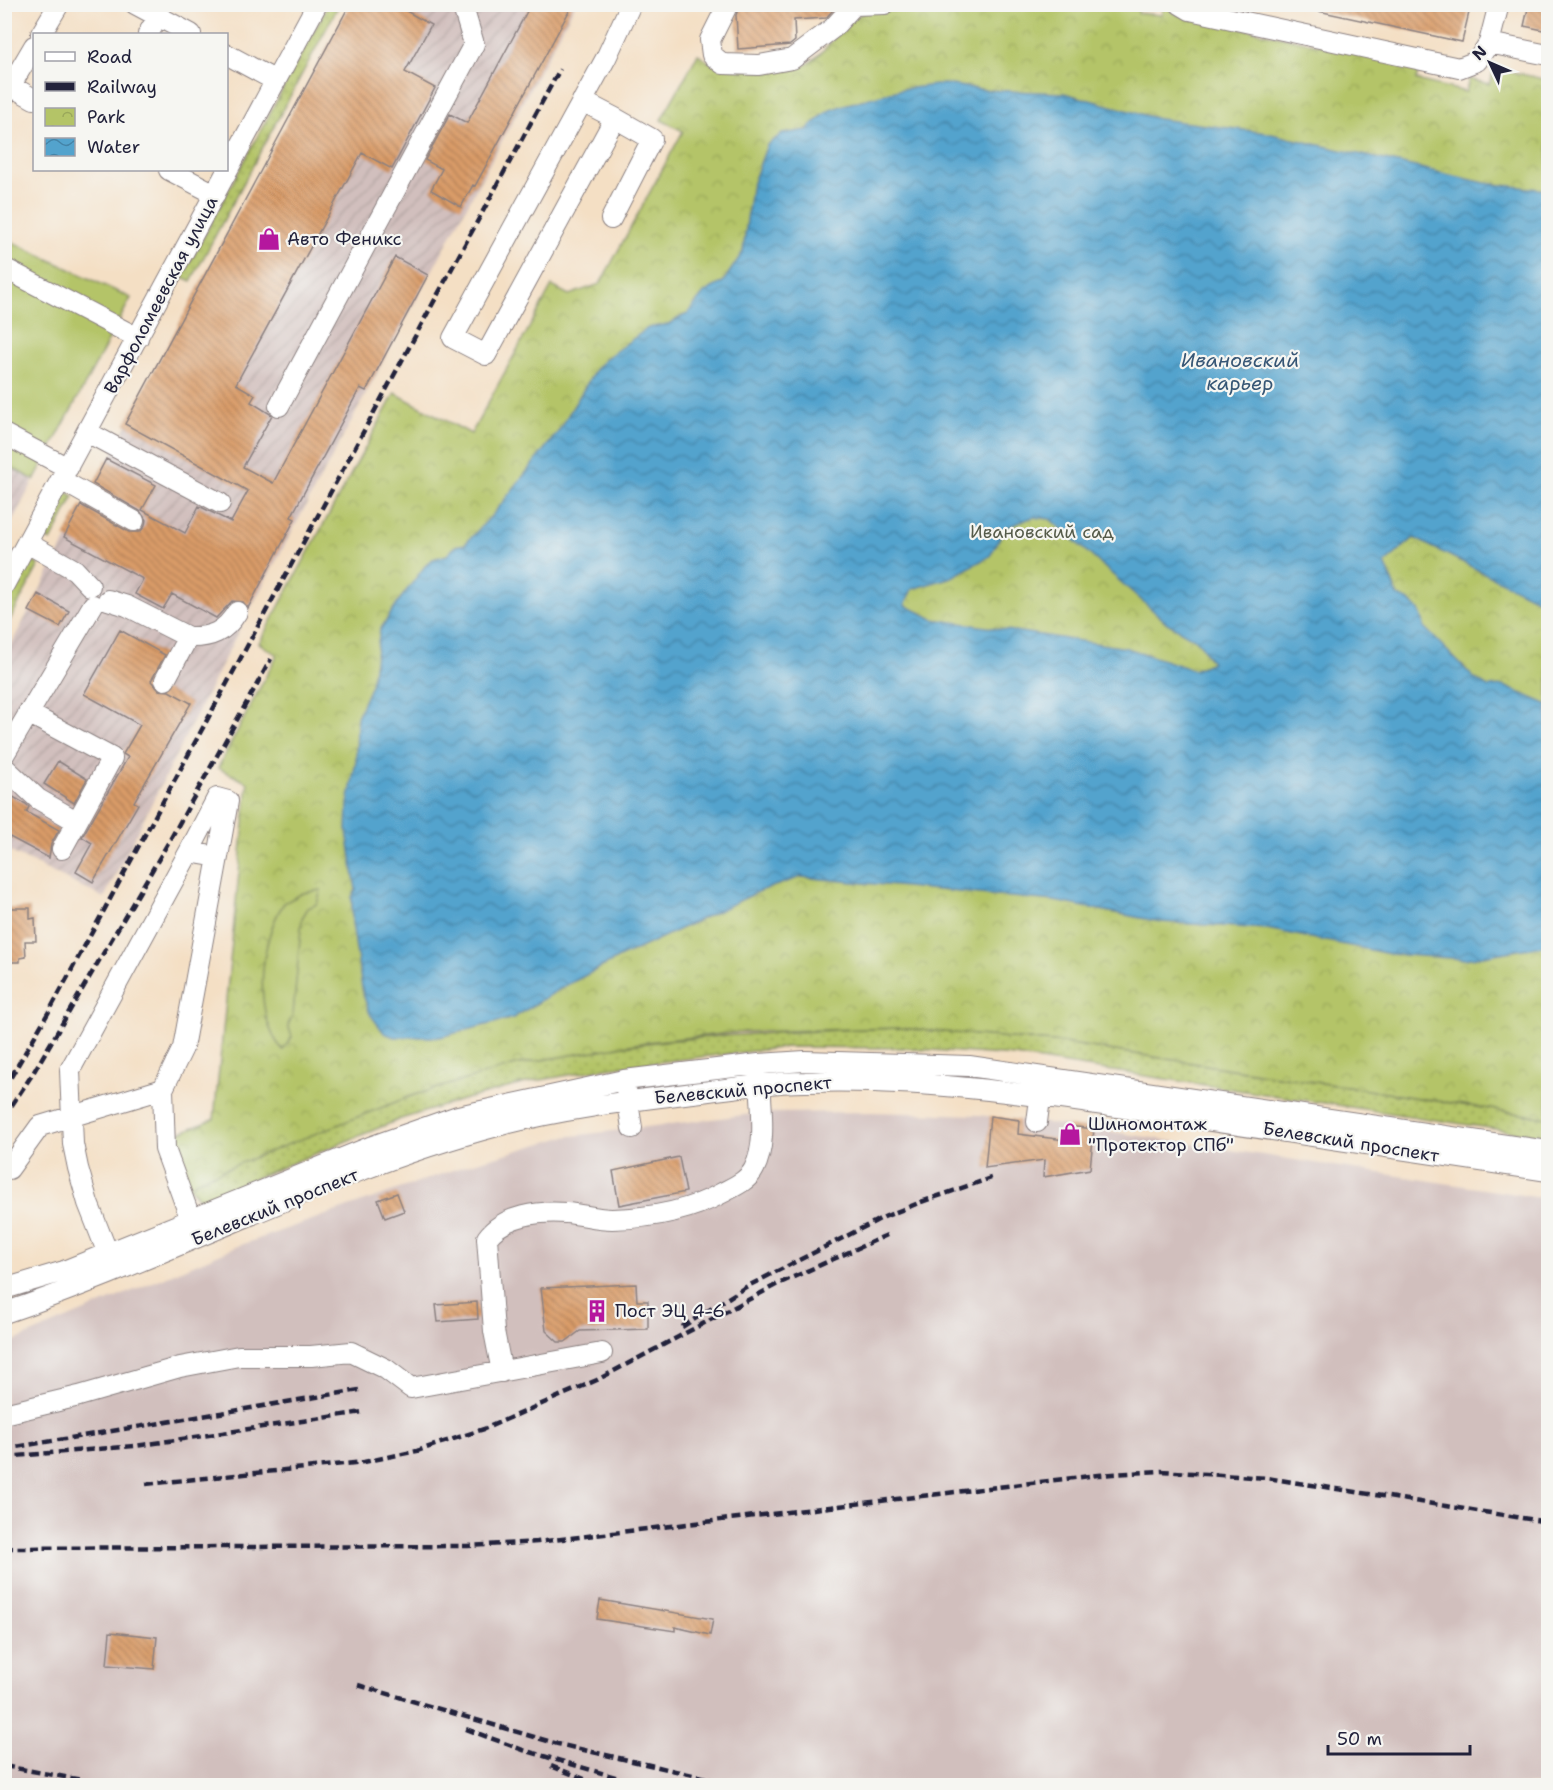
<svg xmlns="http://www.w3.org/2000/svg" width="1553" height="1790" font-family="'Shantell Sans',sans-serif">
<defs>
<pattern id="industrial-furrows" width="10" height="10" patternUnits="userSpaceOnUse" patternTransform="scale(1.5)"><rect width="10" height="10" fill="#d1bfbd"/><path d="M-1 1l2-2M0 10L10 0M9 11l2-2" fill="none" stroke="#b3a4a3"/></pattern>
<pattern id="grass-dots" width="8" height="8" patternUnits="userSpaceOnUse" patternTransform="scale(1.5)"><rect width="8" height="8" fill="#b4c467"/><path d="M2 2h.1M6 6h.1" fill="none" stroke="#9aa85a" stroke-width="1.8" stroke-linecap="round"/></pattern>
<pattern id="park-crowns" width="20" height="18" patternUnits="userSpaceOnUse" patternTransform="scale(1.5)"><rect width="20" height="18" fill="#b4c467"/><path d="M2 6a3 3 0 1 1 6 0M12 15a3 3 0 1 1 6 0" fill="none" stroke="#9aa85a"/></pattern>
<pattern id="water-waves" width="16" height="10" patternUnits="userSpaceOnUse" patternTransform="scale(1.5)"><rect width="16" height="10" fill="#53a3cd"/><path d="M0 5q4-4 8 0t8 0" fill="none" stroke="#4484a8"/></pattern>
<pattern id="building-back-hatch" width="6" height="6" patternUnits="userSpaceOnUse" patternTransform="scale(1.5)"><rect width="6" height="6" fill="#d99b67"/><path d="M-1 5l2 2M0 0l6 6M5-1l2 2" fill="none" stroke="#b07e56"/></pattern>
</defs>
<rect width="100%" height="100%" fill="#f6f6f2"/>
<filter id="ink" filterUnits="userSpaceOnUse"><feTurbulence type="fractalNoise" baseFrequency=".0167" numOctaves="2"/><feDisplacementMap in="SourceGraphic" scale="12" xChannelSelector="R" yChannelSelector="G"/><feConvolveMatrix kernelMatrix="1 2 1 2 8 2 1 2 1" color-interpolation-filters="sRGB"/></filter>
<filter id="wash" filterUnits="userSpaceOnUse"><feTurbulence type="fractalNoise" baseFrequency=".008" numOctaves="4" result="noise"/><feDisplacementMap in="SourceGraphic" scale="24" xChannelSelector="R" yChannelSelector="G"/><feGaussianBlur stdDeviation="1.35" result="paint"/><feColorMatrix in="noise" values="0 0 0 0 0 0 0 0 0 0 0 0 0 0 0 0 0 1.4 0 .05"/><feComposite in="paint" operator="in"/></filter>
<g filter="url(#wash)">
<rect width="100%" height="100%" fill="#f4dfc4"/>
<path fill="url(#industrial-furrows)" d="M 349,5 L 575,5 L 238,632 L 104,898 L 5,849 L 4,658 Z
M 5,464 L 34,480 L 5,535 Z"/>
<path fill="#d1bfbd" d="M 872,1112 L 978,1115 L 1094,1129 L 1548,1199 L 1548,1785 L 5,1786 L 5,1345 L 238,1246 L 470,1164 L 564,1137 L 761,1113 Z"/>
<path fill="url(#grass-dots)" stroke="#6b7351" stroke-width="1.5" d="M 328,5 L 339,5 L 191,281 L 182,277 Z
M 66,492 L 74,496 L 51,541 L 43,537 Z
M 30,560 L 39,565 L 5,629 L 5,608 Z
M 900,1028 L 1064,1043 L 1548,1118 L 1548,1137 L 1014,1056 L 904,1048 L 787,1047 L 607,1068 L 530,1082 L 462,1100 L 401,1119 L 201,1200 L 189,1187 L 200,1179 C 305,1138 410,1089 520,1064 C 645,1036 772,1032 900,1028 Z"/>
<path fill="url(#park-crowns)" stroke="#6b7351" stroke-width="1.5" d="M 1139,4 L 1138,13 L 1162,15 L 1162,7 L 1166,5 L 1177,14 L 1420,67 L 1416,80 L 1466,92 L 1469,79 L 1489,84 L 1495,68 L 1548,80 L 1548,1118 L 1064,1043 L 900,1028 L 741,1032 L 647,1042 L 519,1064 L 411,1096 L 200,1179 L 189,1187 L 173,1144 L 179,1133 L 214,1119 L 248,783 L 218,768 L 277,655 L 259,643 L 395,393 L 471,434 L 552,286 L 569,295 L 600,284 L 683,131 L 661,120 L 698,54 C 702,56 705,60 709,62 C 728,72 792,75 809,63 C 830,48 842,22 867,11 Z"/>
<path fill="#b4c467" stroke="#6b7351" stroke-width="1.5" d="M 4,238 L 131,298 L 34,480 L 5,464 Z
M 321,890 L 317,904 L 308,908 L 302,918 L 293,1014 L 288,1025 L 292,1037 L 283,1050 C 252,1017 259,940 284,903 L 303,893 Z"/>
<path fill="url(#water-waves)" stroke="#3a6284" stroke-width="1.5" fill-rule="evenodd" d="M 944,84 L 986,90 L 1064,93 L 1159,119 L 1267,133 L 1485,183 L 1548,190 L 1548,605 L 1414,538 L 1385,563 L 1398,596 C 1414,601 1423,611 1424,627 L 1475,679 L 1488,687 L 1504,686 L 1548,705 L 1548,945 L 1465,959 L 1390,954 L 1267,929 L 1161,922 L 1054,901 L 801,877 L 760,891 L 621,957 L 563,987 L 513,1018 L 440,1037 L 394,1037 L 384,1033 L 370,1014 L 363,994 L 352,923 L 352,897 L 356,890 L 347,831 L 348,804 L 356,761 L 357,717 L 371,685 L 380,630 L 398,602 L 425,566 L 433,559 L 447,555 L 456,546 L 465,544 L 495,512 L 558,432 L 597,367 L 609,356 L 648,328 L 668,324 L 687,314 L 705,292 L 723,282 L 743,252 L 751,188 L 767,145 L 782,134 L 807,130 L 828,111 L 844,105 L 903,89 ZM 1033,517 L 1050,519 L 1167,623 L 1198,641 L 1212,662 L 1194,670 L 1127,648 L 933,619 L 905,605 L 912,589 L 952,577 L 990,556 L 1005,528 Z"/>
<g id="blocks">
<path fill="url(#building-back-hatch)" d="M 350,4 L 394,4 L 431,25 L 405,72 L 435,88 L 392,169 L 362,153 L 236,384 L 255,395 L 251,402 L 272,415 L 243,467 L 273,483 L 395,257 L 428,275 L 366,391 L 360,388 L 291,517 L 295,519 L 248,608 L 243,602 L 232,601 L 216,618 L 172,594 L 163,609 L 135,594 L 143,579 L 64,537 L 81,505 L 129,532 L 140,532 L 145,526 L 146,520 L 140,511 L 93,484 L 106,459 L 156,485 L 142,510 L 185,533 L 199,506 L 231,522 L 248,491 L 125,424 Z
M 531,4 L 573,4 L 475,186 L 473,185 L 461,207 L 431,190 L 442,169 L 425,160 L 450,114 L 467,123 Z
M 772,4 L 838,4 L 826,18 L 794,20 L 795,41 L 790,45 L 738,49 L 736,15 L 739,7 Z
M 1319,4 L 1471,4 L 1462,42 L 1318,11 Z
M 1529,4 L 1548,4 L 1548,31 L 1524,26 Z
M 38,594 L 69,611 L 60,627 L 29,611 Z
M 120,630 L 165,655 L 151,681 L 159,690 L 169,691 L 191,703 L 134,802 L 138,804 L 93,882 L 76,872 L 92,843 L 82,837 L 128,757 L 123,754 L 140,725 L 84,694 Z
M 58,761 L 87,779 L 74,803 L 44,784 Z
M 4,792 L 26,804 L 29,807 L 26,812 L 59,830 L 51,844 L 49,858 L 4,834 Z
M 4,908 L 30,908 L 30,919 L 35,918 L 36,941 L 25,941 L 26,957 L 20,958 L 20,962 L 4,962 Z
M 990,1116 L 1019,1120 L 1018,1134 L 1065,1140 L 1068,1126 L 1094,1129 L 1090,1169 L 1043,1177 L 1044,1160 L 985,1168 Z
M 679,1157 L 686,1192 L 619,1205 L 613,1171 Z
M 397,1193 L 404,1211 L 385,1218 L 378,1200 Z
M 636,1284 L 637,1301 L 648,1301 L 648,1329 L 580,1331 L 565,1342 L 558,1342 L 546,1331 L 541,1288 Z
M 477,1302 L 478,1319 L 438,1322 L 436,1305 Z
M 600,1600 L 713,1619 L 710,1635 L 675,1627 L 675,1631 L 597,1619 Z
M 110,1632 L 157,1637 L 154,1669 L 107,1665 Z"/>
</g>
</g>
<g filter="url(#ink)">
<use href="#blocks" fill-opacity="0" stroke="#8b8080" stroke-width="1.5"/>
<g fill="none" stroke-linecap="round" stroke-linejoin="round">
<g stroke="#8b8080" stroke-width="22">
<path id="minor" d="M 135,4 L 191,34
M 728,4 L 710,40 L 712,55 L 723,64 L 759,65 L 792,59 L 833,28 L 854,5 L 885,4
M 1180,4 L 1190,10 L 1459,68 L 1477,61 L 1489,43 L 1548,55
M 41,34 L 59,4
M 148,34 L 158,17
M 1489,43 L 1499,4
M 226,54 L 276,81
M 11,86 L 34,99
M 4,97 L 34,46
M 582,101 L 615,118 L 486,355 L 453,338 L 606,58 L 631,4
M 169,170 L 215,194
M 611,219 L 652,139 L 615,118
M 4,268 L 138,338
M 279,406 L 474,44 L 462,4
M 87,432 L 220,503
M 4,434 L 68,468
M 61,480 L 134,521
M 27,543 L 75,570 L 90,586
M 4,585 L 317,4
M 108,600 L 127,606 L 188,637 C 211,638 225,632 237,612
M 165,680 L 188,637
M 28,713 L 112,758 L 62,849
M 4,755 L 93,605
M 4,767 L 38,799 L 76,821
M 189,852 L 217,798 L 228,801 L 218,857
M 626,1089 L 632,1128
M 1037,1122 L 1042,1083
M 9,1169 L 40,1126 L 163,1089
M 112,1264 L 88,1203 L 78,1168 L 73,1144 L 70,1070 L 189,852 L 218,857 L 183,1048 L 163,1089 L 165,1149 L 191,1220
M 4,1289 L 64,1271 L 370,1147 L 458,1116 L 624,1080 L 759,1064 L 805,1061 L 969,1066 L 1548,1151
M 4,1313 C 171,1257 327,1171 497,1126 C 561,1109 628,1101 693,1093 C 730,1089 767,1082 805,1082 C 931,1078 1053,1097 1178,1116 C 1301,1134 1425,1153 1548,1171
M 502,1372 L 494,1331 L 487,1238 C 504,1215 539,1211 566,1213 C 581,1214 597,1219 612,1219 C 648,1218 690,1211 722,1193 C 733,1187 748,1181 754,1169 C 768,1142 760,1103 760,1074
M 4,1414 L 79,1396 L 180,1367 L 239,1356 L 311,1356 L 351,1352 L 386,1369 L 411,1388 L 602,1353"/>
</g>
<use href="#minor" stroke="#fff" stroke-width="20"/>
<path stroke="#22223b" stroke-width="4.5" stroke-dasharray="9 4.5" stroke-linecap="butt" d="M 4,1089 L 51,1008 L 560,69
M 4,1117 L 32,1075 L 171,838 L 271,659
M 682,1327 L 744,1288 L 884,1217 L 921,1202 L 991,1178
M 4,1449 L 359,1390
M 4,1457 L 135,1446 L 363,1412
M 146,1484 L 364,1462 L 417,1451 L 444,1442 L 484,1429 L 597,1380 L 778,1284 L 887,1235
M 4,1548 L 468,1546 L 537,1542 L 1098,1475 L 1161,1471 L 1267,1478 L 1548,1522
M 358,1685 L 558,1744 L 741,1786
M 466,1729 L 523,1750 L 646,1786
M 4,1766 L 115,1786
M 551,1766 L 602,1786"/>
</g>
</g>
<defs>
<g id="shop-bare" transform="scale(1.8)"><path d="M-5-2.5h2.3a2.7 3.5 0 0 1 5.4 0H5L5.5 6h-11ZM-1.5-2.5h3a1.5 2.3 0 0 0-3 0Z" fill="#b5179e" stroke="#f6f6f2" stroke-width="2.5" paint-order="stroke"/></g>
<g id="building-bare" transform="scale(1.8)"><path d="M-4-6H4V6H1V3H-1V6H-4ZM-2.5-4.3h1.7v1.8h-1.7ZM.8-4.3h1.7v1.8H.8ZM-2.5-1h1.7V.8h-1.7ZM.8-1h1.7V.8H.8Z" fill="#b5179e" stroke="#f6f6f2" stroke-width="2.5" paint-order="stroke"/></g>
</defs>
<g fill-rule="evenodd">
<use href="#shop-bare" x="269" y="239"/>
<use href="#shop-bare" x="1070" y="1134"/>
<use href="#building-bare" x="597" y="1311"/>
</g>
<g text-anchor="middle" stroke-width="4.5" stroke-linejoin="round" paint-order="stroke">
<g font-size="18" fill="#22223b" stroke="#f6f6f2" text-anchor="start">
<text x="287" y="245">Авто Феникс</text>
<text x="1088" y="1130">Шиномонтаж<tspan x="1088" dy="21">"Протектор СПб"</tspan></text>
<text x="615" y="1317">Пост ЭЦ 4-6</text>
</g>
<g font-size="18" fill="#22223b" stroke="#f6f6f2">
<text transform="translate(161 295) rotate(-62)" y="6">Варфоломеевская улица</text>
<text transform="translate(743 1090) rotate(-5)" y="6">Белевский проспект</text>
<text transform="translate(1351 1142) rotate(9)" y="6">Белевский проспект</text>
<text transform="translate(275 1207) rotate(-22)" y="6">Белевский проспект</text>
</g>
<g font-size="18" fill="#555b4a" stroke="#f6f6f2">
<text x="1042" y="538">Ивановский сад</text>
</g>
<g font-size="20" font-style="italic" fill="#365675" stroke="#f6f6f2">
<text x="1240" y="367">Ивановский<tspan x="1240" dy="23">карьер</tspan></text>
</g>
</g>
<rect width="1553" height="1790" fill="none" stroke="#f6f6f2" stroke-width="24"/>
<rect x="33" y="33" width="195" height="138" fill="#f6f6f2" stroke="#a1a1a9" stroke-width="1.5"/>
<rect x="45" y="52" width="30" height="9" fill="#ffffff" stroke="#a1a1a9" stroke-width="1.5"/>
<text x="87" y="63" font-size="18" fill="#22223b">Road</text>
<rect x="45" y="82" width="30" height="9" fill="#22223b" stroke="#a1a1a9" stroke-width="1.5"/>
<text x="87" y="93" font-size="18" fill="#22223b">Railway</text>
<rect x="45" y="108" width="30" height="18" fill="url(#park-crowns)" stroke="#a1a1a9" stroke-width="1.5"/>
<text x="87" y="123" font-size="18" fill="#22223b">Park</text>
<rect x="45" y="138" width="30" height="18" fill="url(#water-waves)" stroke="#a1a1a9" stroke-width="1.5"/>
<text x="87" y="153" font-size="18" fill="#22223b">Water</text>
<g transform="translate(1490 63) rotate(314)" stroke="#f6f6f2" stroke-width="4.5" paint-order="stroke">
<path d="M0-4.5L10 22L0 15L-10 22Z" fill="#22223b"/>
<text y="-9" font-size="16" font-weight="bold" text-anchor="middle" fill="#22223b">N</text>
</g>
<path d="M1328 1745v9h142v-9" fill="none" stroke="#22223b" stroke-width="3"/>
<text x="1337" y="1745" font-size="18" fill="#22223b" stroke="#f6f6f2" stroke-width="4.5" paint-order="stroke">50 m</text>
</svg>
